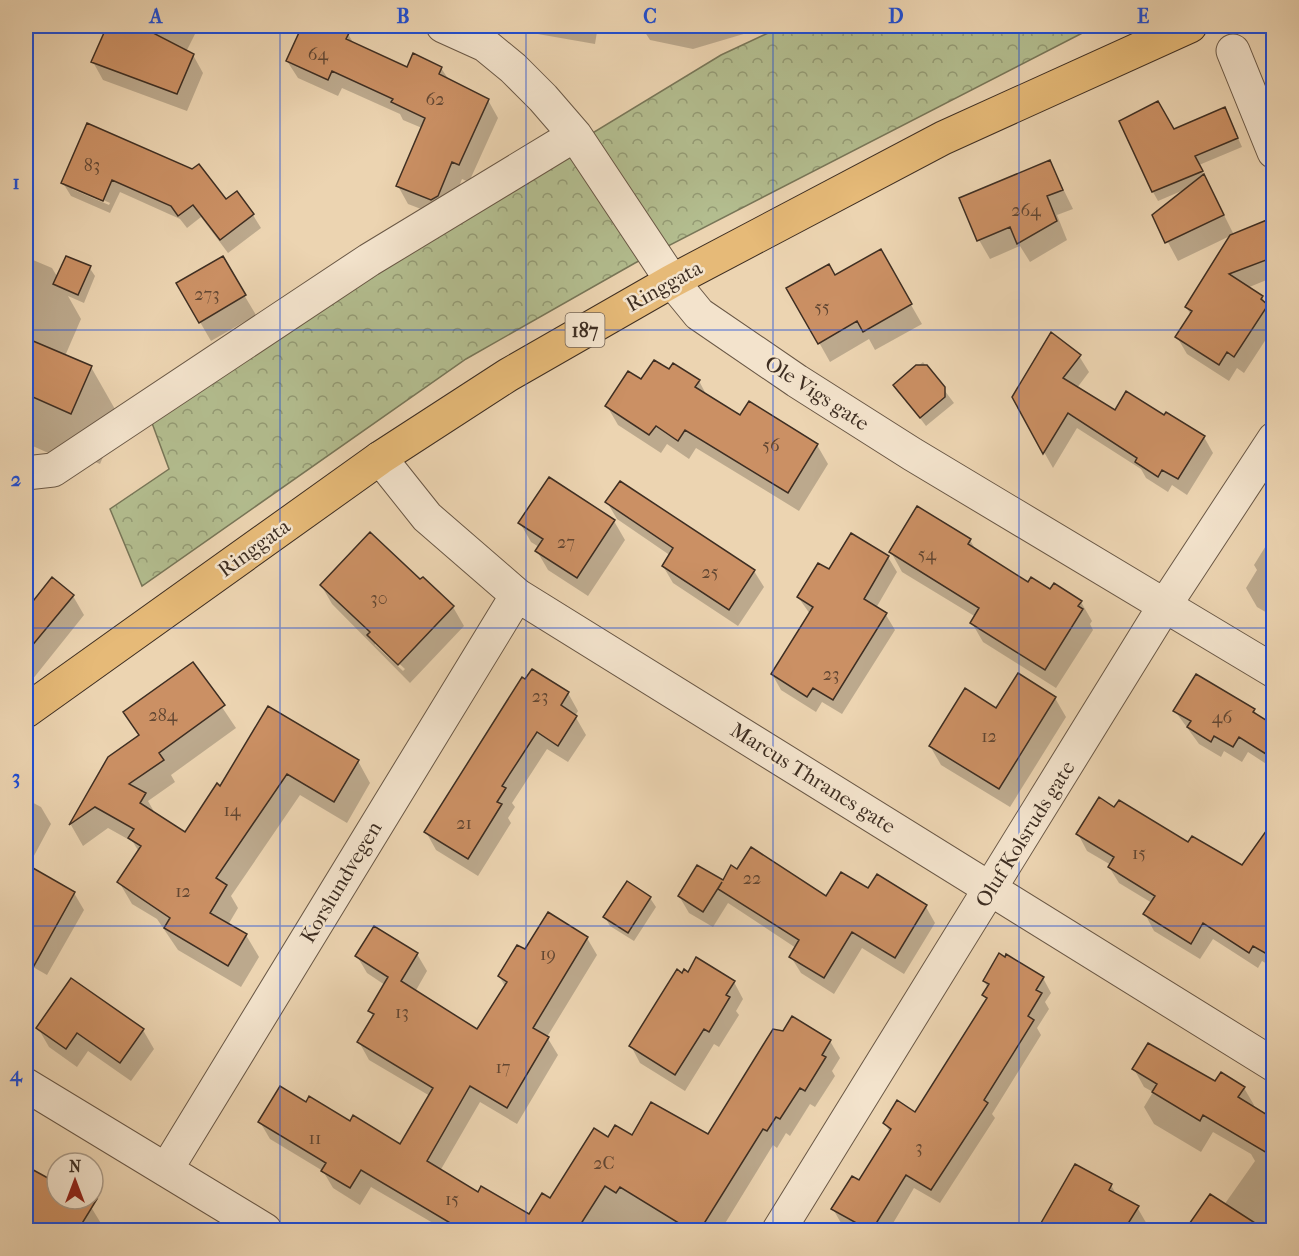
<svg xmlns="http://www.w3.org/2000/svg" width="1299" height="1256" font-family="'IM FELL French Canon',serif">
<defs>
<pattern id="forest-crowns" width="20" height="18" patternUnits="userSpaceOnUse" patternTransform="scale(1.5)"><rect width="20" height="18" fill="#b3bd8f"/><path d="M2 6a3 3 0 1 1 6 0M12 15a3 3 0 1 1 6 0" fill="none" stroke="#939a74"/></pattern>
</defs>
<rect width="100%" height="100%" fill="#ecd4b1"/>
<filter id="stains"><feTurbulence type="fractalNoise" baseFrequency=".00333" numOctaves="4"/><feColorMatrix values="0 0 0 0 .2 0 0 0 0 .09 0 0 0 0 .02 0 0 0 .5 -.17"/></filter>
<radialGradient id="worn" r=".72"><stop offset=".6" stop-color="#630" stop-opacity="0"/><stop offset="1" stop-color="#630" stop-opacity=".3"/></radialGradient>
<path fill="url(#forest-crowns)" stroke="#787658" stroke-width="1.5" d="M 783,26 L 1096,26 L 635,263 L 466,359 L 142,586 L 110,509 L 169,469 L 152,423 L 364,272 L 721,55 Z"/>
<path fill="#0003" fill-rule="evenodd" d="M 108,26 L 199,26 L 186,52 L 193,55 L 203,73 L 187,111 L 103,80 L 93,62 Z
M 303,26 L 330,26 L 348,34 L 354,44 L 407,69 L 441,68 L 449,80 L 488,100 L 498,118 L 469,182 L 462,179 L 448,214 L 442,217 L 408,204 L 398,186 L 422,128 L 403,120 L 400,114 L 342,88 L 338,96 L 298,78 L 287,61 Z
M 527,26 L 598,26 L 595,44 L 532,33 Z
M 641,26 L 745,26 L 747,33 L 693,49 L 650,40 Z
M 1229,118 L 1242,147 L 1199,165 L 1234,235 L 1274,228 L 1274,277 L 1247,288 L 1262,297 L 1274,318 L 1274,327 L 1244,373 L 1237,368 L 1229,381 L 1187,354 L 1177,337 L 1191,315 L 1186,307 L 1232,235 L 1178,261 L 1154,216 L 1186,189 L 1158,201 L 1153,192 L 1174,131 Z
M 88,125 L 253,215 L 261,228 L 228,253 L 201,217 L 187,228 L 180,219 L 120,192 L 110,213 L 71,196 L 63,183 ZM 72,186 L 110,203 L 109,205 L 72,189 Z
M 1050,162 L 1073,209 L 1057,215 L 1067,240 L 1030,262 L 1020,246 L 990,259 L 979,240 Z
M 880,251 L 922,324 L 875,350 L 869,339 L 830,362 L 789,289 L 835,277 Z
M 26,257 L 52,268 L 58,278 L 89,267 L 95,276 L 84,303 L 68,296 L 81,319 L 65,356 L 91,367 L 120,418 L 100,464 L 68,450 L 64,460 L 26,443 Z
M 222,258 L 256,315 L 211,341 L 178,284 Z
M 1079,356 L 1089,372 L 1077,388 L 1116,412 L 1164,418 L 1204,437 L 1213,453 L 1187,495 L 1172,485 L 1168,492 L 1146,478 L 1141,469 L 1077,428 L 1053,468 L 1013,397 Z
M 923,362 L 954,403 L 926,426 L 895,385 Z
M 669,371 L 699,381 L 707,396 L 740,417 L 817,445 L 828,464 L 799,511 L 696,448 L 689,459 L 667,444 L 661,453 L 618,425 L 607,406 L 642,381 Z
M 607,502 L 754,571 L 764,587 L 738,626 L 673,583 L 663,566 L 671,556 L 617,519 Z
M 614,521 L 625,540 L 588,596 L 548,570 L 537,551 L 539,547 L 531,542 L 520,523 Z
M 970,540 L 977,552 L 1028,584 L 1081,602 L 1092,621 L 1090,624 L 1093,630 L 1056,688 L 983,642 L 972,623 L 976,617 L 902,572 L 891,552 Z
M 1267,544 L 1274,548 L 1274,617 L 1257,607 L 1246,588 L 1257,570 L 1254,565 Z
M 888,557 L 897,572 L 876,608 L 886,615 L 895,630 L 842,714 L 822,702 L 816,712 L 781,690 L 772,674 L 810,614 L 798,597 L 829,572 Z
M 421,581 L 453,607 L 464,626 L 410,683 L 332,604 L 321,585 ZM 375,641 L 405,669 L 403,671 L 375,645 Z
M 73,596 L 84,615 L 32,680 L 26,675 L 26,606 L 29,609 Z
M 193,664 L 236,728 L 171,775 L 175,782 L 148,801 L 156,815 L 185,834 L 221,788 L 268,708 L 358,761 L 370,783 L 347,823 L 300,795 L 231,896 L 238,908 L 228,925 L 246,935 L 259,957 L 241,987 L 178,950 L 157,919 L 132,904 L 119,882 L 139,852 L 133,842 L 108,828 L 83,846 L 71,825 L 109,758 L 140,737 L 125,713 Z
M 568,693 L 578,711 L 575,716 L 586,735 L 568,762 L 547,749 L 512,803 L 515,807 L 508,818 L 511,823 L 478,876 L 436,850 L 426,832 Z
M 1055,698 L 1066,717 L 1010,807 L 941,765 L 930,746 L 997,710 Z
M 1254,710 L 1258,717 L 1274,727 L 1274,769 L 1248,752 L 1242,762 L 1224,751 L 1221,757 L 1199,744 L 1175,711 Z
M 26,799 L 41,807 L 51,824 L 28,867 L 74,893 L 84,910 L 47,975 L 26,963 Z
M 1078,834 L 1274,897 L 1274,968 L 1262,961 L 1258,968 L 1213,939 L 1200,959 L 1154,931 L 1145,914 L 1152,903 L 1119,883 L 1109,867 L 1111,865 L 1087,851 Z
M 698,867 L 723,882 L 738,871 L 827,898 L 869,890 L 926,907 L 935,923 L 904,974 L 862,948 L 834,994 L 801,973 L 791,957 L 796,948 L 728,903 L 713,927 L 689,913 L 679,896 Z
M 650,898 L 656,907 L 634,941 L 610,926 L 605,917 Z
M 375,928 L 417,954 L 427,971 L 415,992 L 478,1031 L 505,986 L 499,976 L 526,951 L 587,938 L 597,955 L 547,1037 L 558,1055 L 517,1124 L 480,1102 L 440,1171 L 479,1194 L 529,1216 L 551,1200 L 608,1139 L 709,1137 L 830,1041 L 840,1058 L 832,1071 L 835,1076 L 815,1107 L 810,1104 L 790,1136 L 786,1133 L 777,1148 L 773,1145 L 721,1230 L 445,1230 L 371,1187 L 360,1205 L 333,1188 L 323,1171 L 270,1139 L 260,1122 L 306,1104 L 401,1146 L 430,1096 L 369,1060 L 359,1042 L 374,1018 L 370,1011 L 385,985 L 367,973 L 357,956 Z
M 683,975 L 734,982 L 743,999 L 736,1011 L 739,1015 L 719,1047 L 714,1044 L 685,1091 L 640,1063 L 631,1046 Z
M 1043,978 L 1051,993 L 1045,1002 L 1049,1009 L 1037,1028 L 1041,1035 L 992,1114 L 995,1118 L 940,1203 L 914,1188 L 889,1230 L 854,1230 L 841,1223 L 833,1209 L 860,1182 L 890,1133 L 885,1123 L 916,1114 L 987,1001 L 984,995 L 988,988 L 984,981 Z
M 38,1028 L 143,1030 L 154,1049 L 131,1081 L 88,1051 L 77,1067 L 49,1047 Z
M 1134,1069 L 1244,1088 L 1254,1105 L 1252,1108 L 1274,1121 L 1274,1230 L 1187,1230 L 1211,1196 L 1224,1205 L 1255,1161 L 1251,1154 L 1213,1132 L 1201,1152 L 1154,1124 L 1144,1107 L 1153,1092 L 1144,1087 Z
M 26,1168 L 57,1187 L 57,1199 L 77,1199 L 91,1207 L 102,1225 L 100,1230 L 26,1230 Z
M 1111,1185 L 1117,1196 L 1137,1207 L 1148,1226 L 1146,1230 L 1042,1230 L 1040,1228 Z"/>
<path fill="#cb9064" stroke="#3e2e22" stroke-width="1.5" d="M 107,26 L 156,26 L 153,33 L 194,54 L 177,94 L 91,62 Z
M 302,26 L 333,26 L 349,33 L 346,39 L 407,67 L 413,53 L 442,67 L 439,74 L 489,99 L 459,165 L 452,162 L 438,196 L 431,200 L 396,186 L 425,118 L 391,102 L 393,99 L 332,71 L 328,80 L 286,61 Z
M 1158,101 L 1174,129 L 1225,107 L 1238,138 L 1195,156 L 1203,171 L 1152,192 L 1119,121 Z
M 87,123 L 192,169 L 199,164 L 226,199 L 237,191 L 254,214 L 220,240 L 193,205 L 178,216 L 171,206 L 112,180 L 103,201 L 61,183 Z
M 1050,160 L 1063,190 L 1047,196 L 1057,221 L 1017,244 L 1010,227 L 977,241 L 959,198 Z
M 1204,174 L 1224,215 L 1165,243 L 1152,215 Z
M 1274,217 L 1274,257 L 1229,274 L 1263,296 L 1261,299 L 1268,305 L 1234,357 L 1227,352 L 1219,365 L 1175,337 L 1192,311 L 1185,307 L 1230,235 Z
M 881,249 L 912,304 L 863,332 L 857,321 L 818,344 L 786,288 L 829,264 L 835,275 Z
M 66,256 L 91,266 L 78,295 L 53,284 Z
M 223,256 L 246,295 L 199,323 L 176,283 Z
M 1051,332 L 1081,355 L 1063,378 L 1115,410 L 1126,391 L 1164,415 L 1166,412 L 1205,436 L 1178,479 L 1162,470 L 1158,477 L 1135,462 L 1137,458 L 1068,413 L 1043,454 L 1012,397 Z
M 26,338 L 92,366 L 71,414 L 26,394 Z
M 654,360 L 669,369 L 673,363 L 700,380 L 695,387 L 740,415 L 749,401 L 818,444 L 788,493 L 685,430 L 678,441 L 656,426 L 649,435 L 605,406 L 628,371 L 641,379 Z
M 916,365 L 927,365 L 945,387 L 945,397 L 920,418 L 893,385 Z
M 549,477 L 615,520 L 577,578 L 535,551 L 543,539 L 518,523 Z
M 620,481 L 755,570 L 729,610 L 662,566 L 673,548 L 605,502 Z
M 917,506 L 971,539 L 968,544 L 1028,582 L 1031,577 L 1050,589 L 1054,583 L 1082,601 L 1078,606 L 1083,609 L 1045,670 L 970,623 L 979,608 L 889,552 Z
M 370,532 L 420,579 L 423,577 L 454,606 L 398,665 L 367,635 L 370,632 L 320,585 Z
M 851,533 L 889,556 L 864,599 L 887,613 L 833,700 L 813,688 L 807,697 L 771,674 L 813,607 L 797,597 L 818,563 L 829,569 Z
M 52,577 L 74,595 L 26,653 L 26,610 Z
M 193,662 L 225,705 L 159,753 L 164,760 L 129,784 L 146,793 L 140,803 L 185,832 L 217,783 L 220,786 L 268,706 L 359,760 L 334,802 L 287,774 L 216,878 L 227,885 L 210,913 L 247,934 L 228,966 L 164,928 L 170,918 L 117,882 L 141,846 L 128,838 L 134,829 L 95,807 L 69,825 L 108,757 L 139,735 L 123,712 Z
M 532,669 L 569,692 L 561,705 L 577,716 L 558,746 L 537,732 L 502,786 L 506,788 L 497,802 L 502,804 L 468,859 L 424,832 L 522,677 L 525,679 Z
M 1018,673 L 1056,697 L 999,789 L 929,746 L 965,688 L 996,708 Z
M 1196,674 L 1255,709 L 1253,712 L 1274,725 L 1274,759 L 1239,737 L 1233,747 L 1214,736 L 1211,742 L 1187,727 L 1191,721 L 1173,711 Z
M 1099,797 L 1114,807 L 1119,800 L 1188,842 L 1192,836 L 1242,865 L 1274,820 L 1274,958 L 1253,946 L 1249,953 L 1203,923 L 1191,944 L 1143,914 L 1155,896 L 1108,867 L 1114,857 L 1076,834 Z
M 751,847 L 826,896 L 841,872 L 868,888 L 877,874 L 927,905 L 895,958 L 852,932 L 824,978 L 789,957 L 799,940 L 718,889 L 722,882 L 703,912 L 678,896 L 697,865 L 723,880 L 731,865 L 737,869 Z
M 26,864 L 75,892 L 26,980 Z
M 627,881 L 651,897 L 628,933 L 603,917 Z
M 548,912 L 588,937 L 533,1028 L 549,1037 L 507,1108 L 470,1086 L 427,1161 L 478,1192 L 481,1186 L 529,1214 L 542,1193 L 550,1198 L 594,1128 L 608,1137 L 615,1125 L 632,1135 L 651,1102 L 708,1134 L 773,1029 L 783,1031 L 792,1016 L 831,1040 L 822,1055 L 826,1057 L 805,1091 L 800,1088 L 780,1119 L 776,1117 L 767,1131 L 763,1129 L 700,1230 L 690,1230 L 620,1187 L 616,1193 L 605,1186 L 577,1230 L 462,1230 L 361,1170 L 350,1188 L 321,1171 L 326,1163 L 258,1122 L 280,1086 L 306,1102 L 309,1096 L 350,1121 L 353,1115 L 400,1144 L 433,1088 L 357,1042 L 374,1014 L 368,1011 L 388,977 L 355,956 L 374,926 L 418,953 L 401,981 L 477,1029 L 507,982 L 498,976 L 517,945 L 525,949 Z
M 999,953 L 1005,957 L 1006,954 L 1044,977 L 1036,990 L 1042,993 L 1028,1016 L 1034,1020 L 984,1100 L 988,1103 L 931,1190 L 906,1175 L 872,1230 L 869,1230 L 831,1209 L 852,1176 L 859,1180 L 891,1129 L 883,1123 L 897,1100 L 915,1112 L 987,998 L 982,995 L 989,984 L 983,981 Z
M 696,957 L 735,981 L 726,995 L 730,997 L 709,1032 L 704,1029 L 675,1075 L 629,1046 L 677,969 L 682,973 L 684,969 L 688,972 Z
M 71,978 L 144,1029 L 120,1063 L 77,1033 L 66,1049 L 36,1028 Z
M 1148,1043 L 1215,1081 L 1221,1072 L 1245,1087 L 1238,1097 L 1274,1119 L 1274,1157 L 1203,1115 L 1200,1121 L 1152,1092 L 1157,1084 L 1132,1069 Z
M 1075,1164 L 1112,1184 L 1109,1190 L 1139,1206 L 1124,1230 L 1037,1230 Z
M 26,1166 L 57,1183 L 57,1199 L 97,1199 L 78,1230 L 26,1230 Z
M 1210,1194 L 1266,1230 L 1185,1230 Z"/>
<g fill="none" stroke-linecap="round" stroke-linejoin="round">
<g stroke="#6a5846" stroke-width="35">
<path id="street" d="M 443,26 L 485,45 L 513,68 L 543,98 L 575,135 L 672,281 L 699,314 L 797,381 L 912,454 L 1274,671
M 1233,51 L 1274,152
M 380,458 L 427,517 L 517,595 L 1274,1065
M 26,473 L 53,470 L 369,260 L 575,135
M 26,1085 L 265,1230
M 166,1170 L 517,595
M 779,1230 L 1165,605 L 1274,439"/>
</g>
<g stroke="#3e2e22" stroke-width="35">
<path id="primary" d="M 26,711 L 380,458 L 508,375 L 672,281 L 943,138 L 1190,26"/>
</g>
<use href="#street" stroke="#f3e3cc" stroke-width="33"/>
<use href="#primary" stroke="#e6ba78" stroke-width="33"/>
</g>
<path fill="none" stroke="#1d4ed8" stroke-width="1.5" stroke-opacity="0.55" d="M 280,26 L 280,1230M 526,26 L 526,1230M 773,26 L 773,1230M 1019,26 L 1019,1230M 26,330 L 1274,330M 26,628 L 1274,628M 26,926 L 1274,926"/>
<g text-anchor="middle" stroke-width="5" stroke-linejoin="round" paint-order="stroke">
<g font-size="18" fill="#614632">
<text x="318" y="60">64</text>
<text x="435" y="105">62</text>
<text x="92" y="171">83</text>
<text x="1026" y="216">264</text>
<text x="207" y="300">273</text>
<text x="822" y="313">55</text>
<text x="771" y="451">56</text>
<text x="566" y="548">27</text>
<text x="927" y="560">54</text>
<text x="710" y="578">25</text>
<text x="379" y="604">30</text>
<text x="831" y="680">23</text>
<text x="540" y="702">23</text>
<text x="163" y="721">284</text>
<text x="1222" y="723">46</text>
<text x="989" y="742">12</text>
<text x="232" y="816">14</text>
<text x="464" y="829">21</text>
<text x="1139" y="859">15</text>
<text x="752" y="884">22</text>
<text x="183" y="897">12</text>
<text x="548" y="960">19</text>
<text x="402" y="1018">13</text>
<text x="503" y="1073">17</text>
<text x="315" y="1144">11</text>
<text x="919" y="1153">3</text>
<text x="604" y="1169">2C</text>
<text x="452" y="1205">15</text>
</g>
<rect fill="#f3e3cc" stroke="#746455" stroke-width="1.5" x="565.5" y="313" width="39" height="34" rx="4.5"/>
<g font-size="20" font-weight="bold" fill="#3e2e22">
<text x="585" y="337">187</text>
</g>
<g font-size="21" fill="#3e2e22" stroke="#f3e3cc">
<text transform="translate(664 286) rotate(-29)" y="7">Ringgata</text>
<text transform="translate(817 393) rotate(33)" y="7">Ole Vigs gate</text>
<text transform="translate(254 548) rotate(-36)" y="7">Ringgata</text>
<text transform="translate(813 778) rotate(32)" y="7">Marcus Thranes gate</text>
<text transform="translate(1025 834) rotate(-58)" y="7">Oluf Kolsruds gate</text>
<text transform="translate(341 882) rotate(-59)" y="7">Korslundvegen</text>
</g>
</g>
<rect width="1299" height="1256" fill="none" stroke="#ecd4b1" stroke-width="66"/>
<g transform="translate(75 1181)"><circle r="28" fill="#f3e3cc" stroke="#ab9b88" stroke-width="1.5"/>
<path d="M0-4.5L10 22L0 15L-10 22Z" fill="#8f2418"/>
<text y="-9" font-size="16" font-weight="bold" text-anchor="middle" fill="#3e2e22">N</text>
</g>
<rect x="33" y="33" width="1233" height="1190" fill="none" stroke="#1d4ed8" stroke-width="2"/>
<g font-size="20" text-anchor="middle" font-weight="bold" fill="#1d4ed8">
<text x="156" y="23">A</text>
<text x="403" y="23">B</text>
<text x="650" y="23">C</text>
<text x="896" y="23">D</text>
<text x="1143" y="23">E</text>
<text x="16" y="189">1</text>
<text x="16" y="486">2</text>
<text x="16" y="784">3</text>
<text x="16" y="1081">4</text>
</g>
<rect width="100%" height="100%" filter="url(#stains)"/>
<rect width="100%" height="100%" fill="url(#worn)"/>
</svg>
